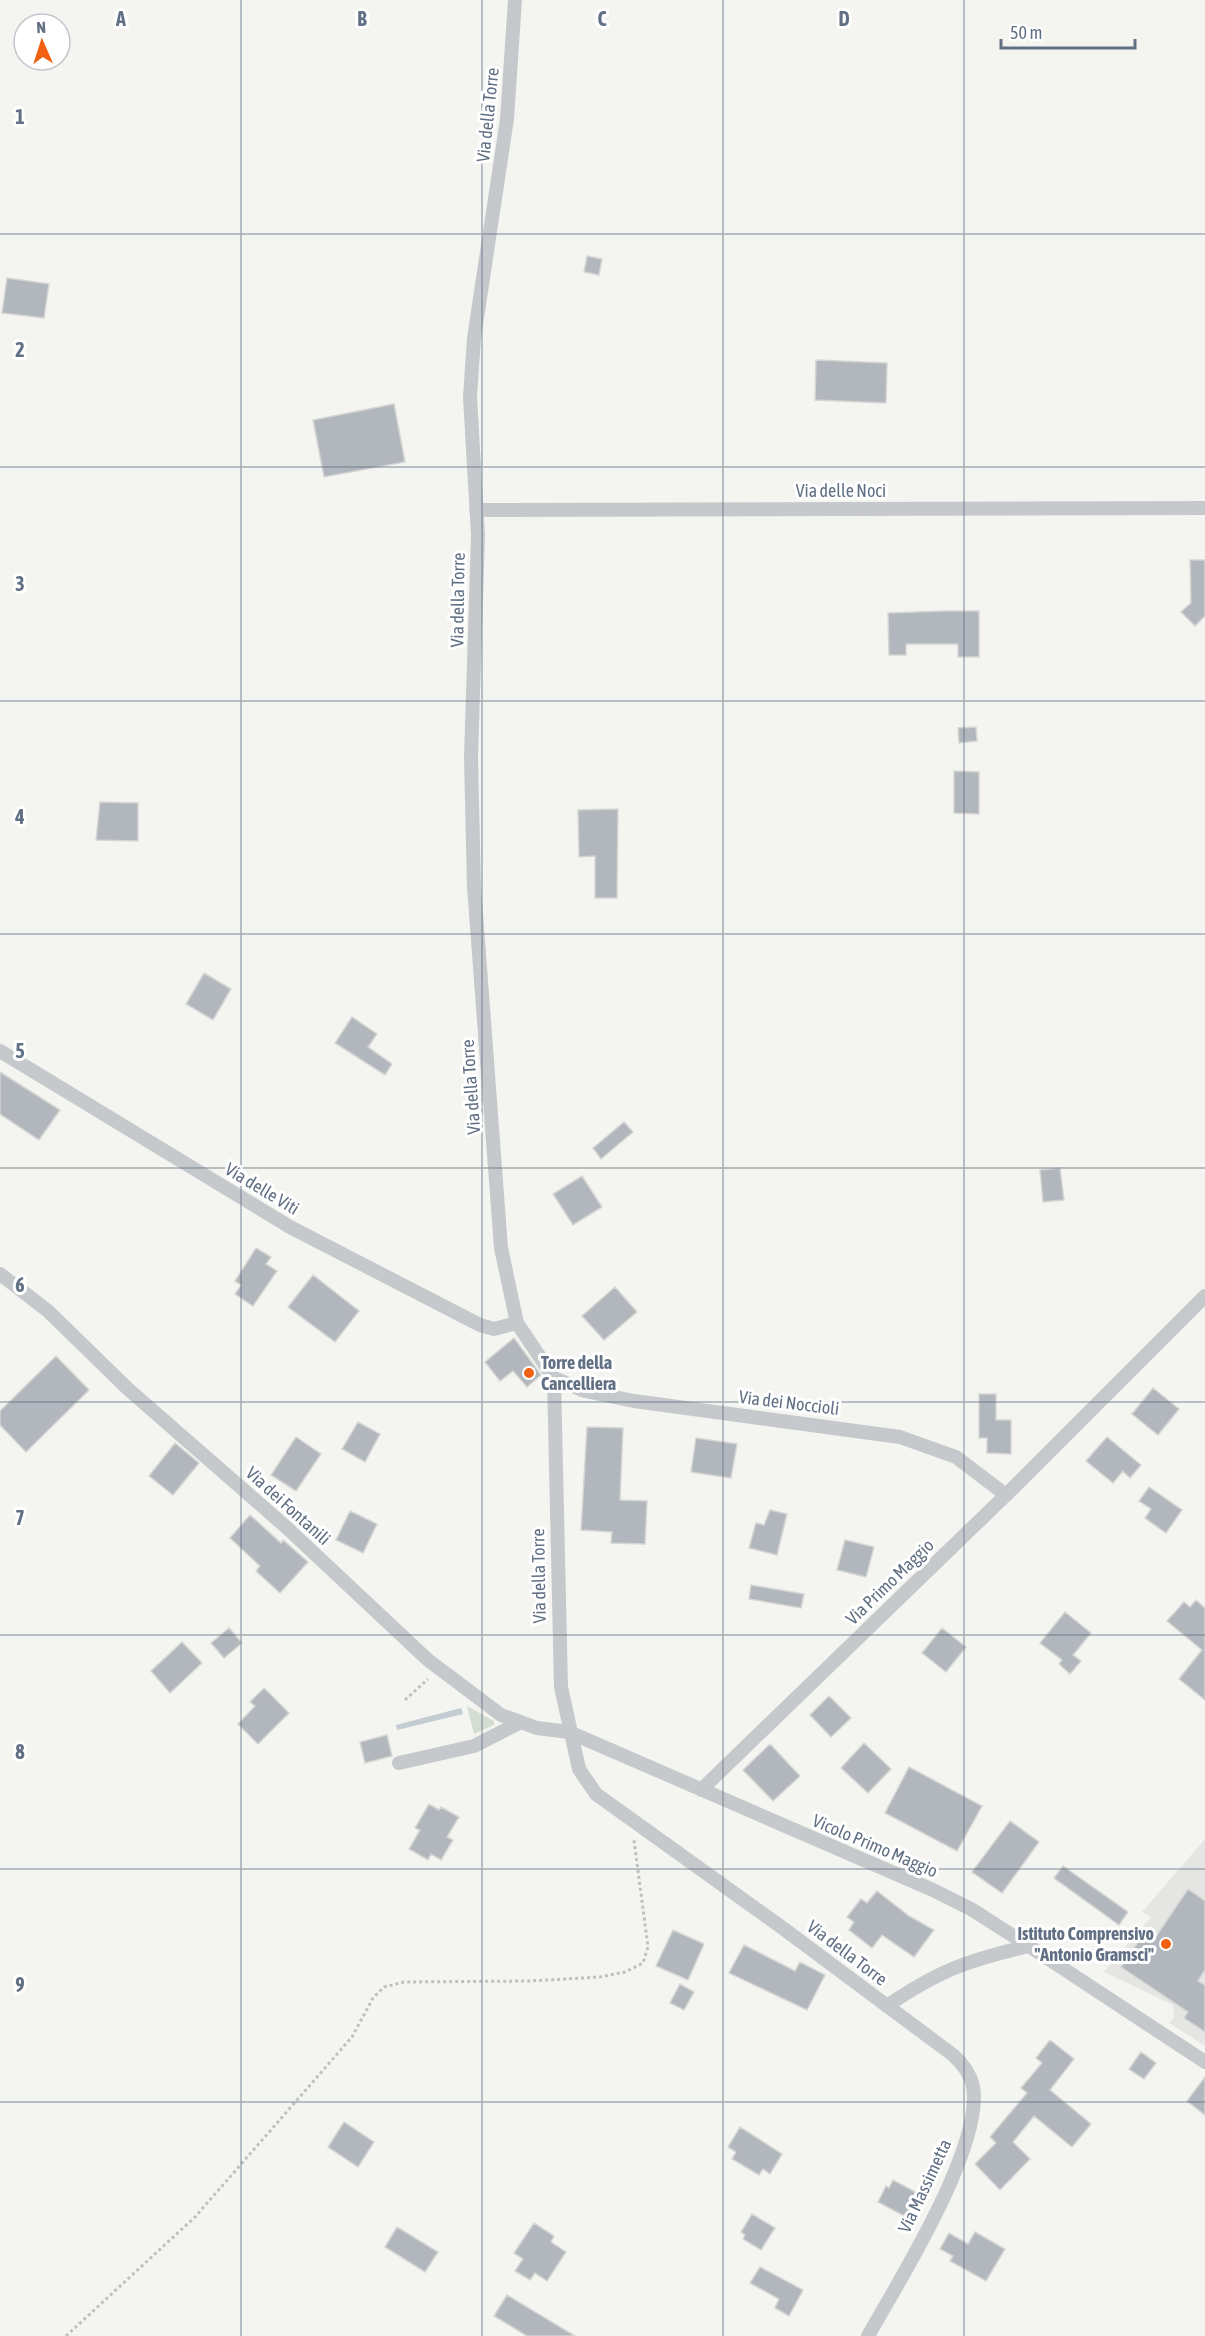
<svg xmlns="http://www.w3.org/2000/svg" width="1205" height="2336" font-family="'Asap Condensed',sans-serif">
<rect width="100%" height="100%" fill="#f4f5f0"/>
<path fill="#e5e6e4" d="M 1205,1839 L 1205,2046 L 1169,2023 L 1174,2017 L 1173,2005 L 1104,1972 L 1151,1917 L 1142,1912 Z"/>
<path fill="#d4ddd1" d="M 467,1706 L 494,1721 L 494,1725 L 474,1734 Z"/>
<path fill="#c3ccd2" d="M 461,1708 L 463,1714 L 397,1730 L 396,1725 Z"/>
<path fill="#b1b7bd" stroke="#d5d6d3" stroke-width="1.5" d="M 587,256 L 602,259 L 599,275 L 584,272 Z
M 7,278 L 49,284 L 44,318 L 2,313 Z
M 816,360 L 887,363 L 886,403 L 815,400 Z
M 394,404 L 405,462 L 324,477 L 313,420 Z
M 1190,560 L 1205,560 L 1205,616 L 1195,626 L 1181,612 L 1191,603 Z
M 944,611 L 979,611 L 979,657 L 958,657 L 958,644 L 906,644 L 906,655 L 889,655 L 888,613 Z
M 976,727 L 977,741 L 959,743 L 958,728 Z
M 954,771 L 979,772 L 979,814 L 954,813 Z
M 100,802 L 138,803 L 138,841 L 96,840 Z
M 618,809 L 617,898 L 595,898 L 595,856 L 579,857 L 578,810 Z
M 204,973 L 231,989 L 213,1020 L 186,1004 Z
M 352,1017 L 377,1034 L 368,1047 L 392,1064 L 385,1075 L 335,1043 Z
M 0,1072 L 60,1110 L 39,1140 L 0,1114 Z
M 624,1122 L 633,1132 L 601,1159 L 593,1148 Z
M 1060,1168 L 1064,1200 L 1043,1202 L 1040,1170 Z
M 582,1176 L 602,1207 L 573,1225 L 553,1194 Z
M 256,1248 L 271,1257 L 266,1264 L 277,1271 L 253,1306 L 235,1294 L 241,1285 L 235,1281 Z
M 313,1275 L 359,1311 L 335,1342 L 288,1307 Z
M 615,1287 L 637,1312 L 604,1340 L 582,1316 Z
M 514,1338 L 541,1375 L 527,1387 L 513,1371 L 500,1381 L 485,1362 Z
M 56,1356 L 89,1390 L 26,1452 L 0,1425 L 0,1411 Z
M 1153,1388 L 1179,1409 L 1158,1435 L 1132,1414 Z
M 979,1394 L 996,1394 L 996,1420 L 1011,1420 L 1011,1454 L 987,1453 L 987,1438 L 979,1438 Z
M 358,1422 L 380,1434 L 365,1462 L 342,1449 Z
M 587,1427 L 623,1428 L 620,1500 L 647,1501 L 645,1544 L 611,1543 L 612,1532 L 581,1530 Z
M 296,1437 L 321,1454 L 296,1491 L 271,1475 Z
M 1107,1437 L 1141,1465 L 1130,1478 L 1123,1471 L 1113,1483 L 1086,1461 Z
M 696,1438 L 737,1444 L 731,1478 L 691,1472 Z
M 175,1443 L 199,1463 L 173,1495 L 149,1476 Z
M 1149,1487 L 1182,1510 L 1166,1533 L 1145,1518 L 1151,1509 L 1139,1501 Z
M 770,1510 L 787,1514 L 777,1555 L 749,1548 L 756,1523 L 764,1525 Z
M 350,1511 L 377,1524 L 363,1553 L 336,1540 Z
M 250,1515 L 281,1543 L 283,1540 L 308,1562 L 280,1593 L 256,1571 L 260,1566 L 230,1538 Z
M 845,1540 L 874,1547 L 866,1577 L 837,1570 Z
M 751,1585 L 804,1594 L 801,1608 L 749,1599 Z
M 1196,1600 L 1205,1608 L 1205,1700 L 1179,1679 L 1202,1650 L 1167,1621 L 1184,1602 L 1190,1607 Z
M 1065,1612 L 1091,1633 L 1073,1655 L 1081,1661 L 1070,1674 L 1059,1664 L 1062,1660 L 1040,1643 Z
M 229,1628 L 242,1643 L 224,1658 L 211,1643 Z
M 942,1628 L 966,1647 L 946,1672 L 922,1653 Z
M 182,1642 L 202,1663 L 170,1693 L 151,1671 Z
M 264,1688 L 289,1713 L 258,1744 L 238,1724 L 255,1706 L 250,1702 Z
M 829,1696 L 851,1718 L 831,1737 L 810,1715 Z
M 387,1735 L 392,1756 L 365,1763 L 360,1742 Z
M 864,1743 L 891,1769 L 868,1793 L 841,1768 Z
M 770,1744 L 800,1776 L 773,1801 L 743,1770 Z
M 909,1767 L 982,1806 L 957,1851 L 885,1813 Z
M 429,1804 L 439,1810 L 441,1807 L 459,1817 L 447,1837 L 453,1840 L 441,1860 L 431,1854 L 428,1860 L 409,1849 L 420,1830 L 415,1828 Z
M 1010,1821 L 1039,1842 L 1002,1893 L 972,1872 Z
M 1063,1866 L 1128,1912 L 1119,1925 L 1054,1878 Z
M 1188,1889 L 1205,1901 L 1205,1970 L 1198,1981 L 1205,1985 L 1205,2032 L 1184,2018 L 1188,2012 L 1121,1967 L 1145,1932 L 1155,1938 Z
M 877,1891 L 909,1916 L 934,1930 L 914,1957 L 882,1935 L 872,1948 L 849,1930 L 854,1922 L 847,1917 L 861,1899 L 867,1903 Z
M 673,1930 L 704,1944 L 688,1980 L 656,1966 Z
M 744,1945 L 795,1971 L 800,1962 L 825,1975 L 807,2010 L 729,1973 Z
M 680,1984 L 694,1992 L 684,2010 L 670,2003 Z
M 1050,2040 L 1074,2059 L 1050,2090 L 1091,2124 L 1072,2147 L 1034,2116 L 1013,2142 L 1030,2159 L 1000,2190 L 975,2164 L 996,2143 L 990,2137 L 1027,2093 L 1021,2088 L 1042,2063 L 1036,2058 Z
M 1141,2052 L 1156,2063 L 1144,2079 L 1129,2069 Z
M 1205,2077 L 1205,2115 L 1187,2101 Z
M 344,2122 L 374,2142 L 358,2167 L 328,2147 Z
M 740,2127 L 782,2154 L 770,2174 L 763,2169 L 759,2175 L 732,2159 L 736,2152 L 728,2147 Z
M 893,2180 L 921,2195 L 908,2218 L 878,2202 L 886,2186 L 889,2188 Z
M 752,2214 L 775,2228 L 761,2250 L 743,2239 L 745,2235 L 741,2232 Z
M 534,2223 L 554,2236 L 551,2242 L 566,2252 L 547,2281 L 535,2273 L 530,2280 L 515,2271 L 523,2259 L 514,2253 Z
M 397,2227 L 438,2252 L 425,2272 L 385,2247 Z
M 975,2232 L 1005,2249 L 986,2281 L 950,2261 L 953,2256 L 940,2249 L 949,2233 L 968,2244 Z
M 760,2267 L 803,2290 L 789,2316 L 775,2308 L 779,2299 L 750,2283 Z
M 507,2295 L 575,2336 L 527,2336 L 494,2316 Z"/>
<g fill="none" stroke-linecap="round" stroke-linejoin="round">
<path stroke="#bfc0c2" stroke-width="3" stroke-dasharray="3 3" stroke-linecap="butt" d="M 405,1700 L 428,1679
M 66,2336 L 195,2217 L 352,2037 L 373,1998 L 384,1987 L 404,1982 L 528,1981 L 600,1977 L 625,1972 L 643,1963 L 648,1947 L 634,1840"/>
<path stroke="#c6c9cc" stroke-width="14" d="M 515,0 L 507,119 L 474,338 L 470,397 L 478,535 L 471,757 L 474,887 L 501,1248 L 517,1323 L 554,1378 L 561,1687 L 579,1769 L 596,1794 L 784,1929 L 953,2055 C 963,2064 970,2073 973,2086 C 984,2146 899,2281 868,2336
M 476,510 L 1205,508
M 0,1051 L 290,1227 L 480,1325 L 494,1329 L 517,1323
M 0,1274 L 48,1311 L 128,1389 L 286,1527 L 428,1660 L 501,1715 L 537,1728 L 569,1732 L 933,1890 L 971,1909 L 1029,1946
M 554,1378 L 585,1391 L 634,1401 L 900,1437 L 956,1457 L 1006,1495
M 399,1763 L 474,1746 L 521,1722
M 701,1790 L 1006,1495 L 1205,1296
M 887,2006 C 938,1971 968,1960 1029,1946 L 1205,2062"/>
</g>
<path fill="none" stroke="#617084" stroke-width="1.5" stroke-opacity="0.55" d="M 241,0 L 241,2336M 482,0 L 482,2336M 723,0 L 723,2336M 964,0 L 964,2336M 0,234 L 1205,234M 0,467 L 1205,467M 0,701 L 1205,701M 0,934 L 1205,934M 0,1168 L 1205,1168M 0,1402 L 1205,1402M 0,1635 L 1205,1635M 0,1869 L 1205,1869M 0,2102 L 1205,2102"/>
<g fill="#f26112" stroke="#fff" stroke-width="2">
<circle cx="529" cy="1373" r="6"/>
<circle cx="1166" cy="1944" r="6"/>
</g>
<g text-anchor="middle" stroke-width="6" stroke-linejoin="round" paint-order="stroke">
<g font-size="18" fill="#617084" stroke="#fff">
<text transform="translate(488 115) rotate(-84)" y="6">Via della Torre</text>
<text x="841" y="497">Via delle Noci</text>
<text transform="translate(458 600) rotate(-89)" y="6">Via della Torre</text>
<text transform="translate(471 1087) rotate(-94)" y="6">Via della Torre</text>
<text transform="translate(262 1189) rotate(31)" y="6">Via delle Viti</text>
<text transform="translate(789 1403) rotate(7)" y="6">Via dei Noccioli</text>
<text transform="translate(288 1506) rotate(42)" y="6">Via dei Fontanili</text>
<text transform="translate(539 1576) rotate(-91)" y="6">Via della Torre</text>
<text transform="translate(890 1582) rotate(-44)" y="6">Via Primo Maggio</text>
<text transform="translate(875 1846) rotate(23)" y="6">Vicolo Primo Maggio</text>
<text transform="translate(847 1953) rotate(37)" y="6">Via della Torre</text>
<text transform="translate(925 2186) rotate(-65)" y="6">Via Massimetta</text>
</g>
<g font-size="18" font-weight="bold" fill="#617084" stroke="#fff" text-anchor="start">
<text x="541" y="1369">Torre della<tspan x="541" dy="21">Cancelliera</tspan></text>
<text x="1154" y="1940" text-anchor="end">Istituto Comprensivo<tspan x="1154" dy="21">"Antonio Gramsci"</tspan></text>
</g>
</g>
<g font-size="20" text-anchor="middle" font-weight="bold" fill="#617084" stroke="#fff" stroke-width="6" stroke-linejoin="round" paint-order="stroke">
<text x="121" y="26">A</text>
<text x="362" y="26">B</text>
<text x="602" y="26">C</text>
<text x="844" y="26">D</text>
<text x="20" y="124">1</text>
<text x="20" y="357">2</text>
<text x="20" y="591">3</text>
<text x="20" y="824">4</text>
<text x="20" y="1058">5</text>
<text x="20" y="1292">6</text>
<text x="20" y="1525">7</text>
<text x="20" y="1759">8</text>
<text x="20" y="1992">9</text>
</g>
<g transform="translate(42 42) rotate(357)"><circle r="28" fill="#ffffff" stroke="#c0c6ce" stroke-width="1.5"/>
<path d="M0-4.5L10 22L0 15L-10 22Z" fill="#f26112"/>
<text y="-9" font-size="16" font-weight="bold" text-anchor="middle" fill="#617084">N</text>
</g>
<path d="M1001 39v9h134v-9" fill="none" stroke="#617084" stroke-width="3"/>
<text x="1010" y="39" font-size="18" fill="#617084" stroke="#ffffff" stroke-width="4.5" paint-order="stroke">50 m</text>
</svg>
